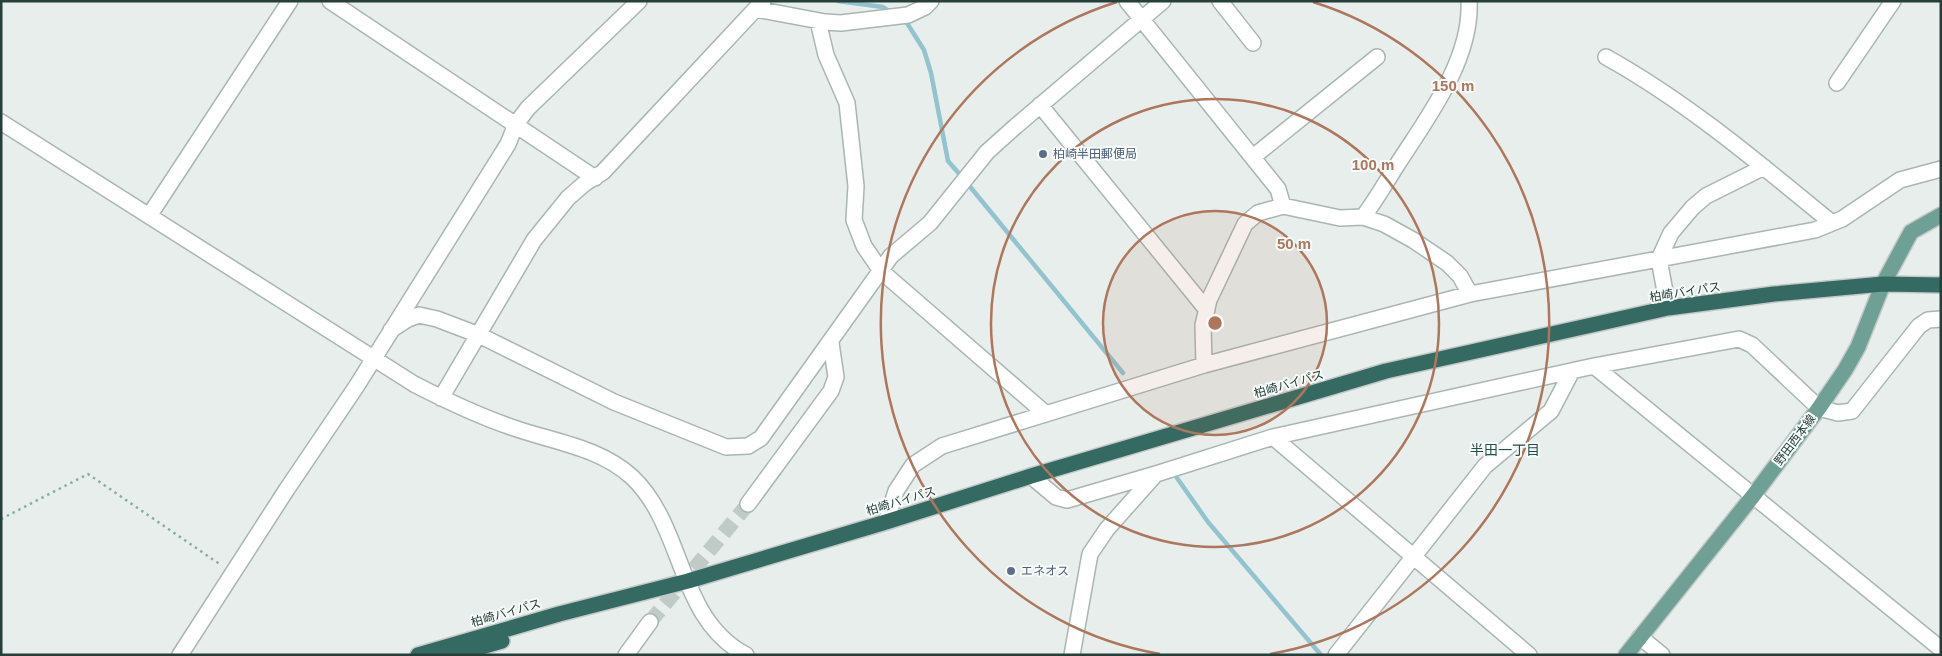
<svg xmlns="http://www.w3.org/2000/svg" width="1942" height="656" font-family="Arial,'Noto Sans JP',sans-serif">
<rect width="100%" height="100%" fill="#e7eeeb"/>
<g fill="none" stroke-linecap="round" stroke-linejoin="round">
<path stroke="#93c3ce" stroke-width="4.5" d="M 838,1 L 883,7 L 892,13
M 902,20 L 907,23 L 924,50 L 931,73 L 948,161 L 962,177
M 967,183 L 1123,373
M 1177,478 L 1208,522 L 1321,655"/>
<path stroke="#c0cbc8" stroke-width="15" stroke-dasharray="15 8" stroke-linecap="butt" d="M 650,622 L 748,504"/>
<g stroke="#a9b6b2" stroke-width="18">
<path id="minor" d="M 330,1 L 595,178
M 1127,1 L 1278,189 L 1283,206
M 1220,1 L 1253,43
M 756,9 L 825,22 L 841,23 L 908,15 L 925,7 L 931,1
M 818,21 L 826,55 L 847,103 L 856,186 L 854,220 L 864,246 L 881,271 L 1046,414
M 1606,57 C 1687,102 1760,164 1832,223
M 1837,83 L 1893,1
M 1040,105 L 1207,310
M 1,122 L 414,384 C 447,401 478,416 514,428 C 554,442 599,447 632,477 C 685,527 677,619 746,655
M 1253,157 L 1377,57
M 149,216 L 290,1
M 1363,217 C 1376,200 1386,182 1397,165 C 1427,118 1472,60 1469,1
M 1668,308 L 1659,259 L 1671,233 L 1693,207 L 1706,196 L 1764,167
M 391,330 L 408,319 L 419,315 L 437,319 L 479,335 L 614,402 L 726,447 L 748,446 L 761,438 L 891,256 L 930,223 L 987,152 L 1016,126 L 1163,1
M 1204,365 L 1203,325 L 1209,300 L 1245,224 L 1258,213 L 1283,206 L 1340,218 L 1363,217 L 1384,224 L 1413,240 L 1447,263 L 1460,276 L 1470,294
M 1594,366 L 1941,649
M 441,398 L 534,240 L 568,198 L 584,184 L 603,172 L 763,1
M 1273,437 L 1529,655
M 1031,476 L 1056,497 L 1067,500 L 1156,474 L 1273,437 L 1594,366 L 1739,339 L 1752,345 L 1819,408 L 1838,413 L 1852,411 L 1919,326 L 1928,320 L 1941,319
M 748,504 L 831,391 L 836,377 L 831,343
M 886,522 L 896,491 L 913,465 L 942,446 L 1204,365 L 1470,294 L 1815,230 L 1842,219 L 1900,180 L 1941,169
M 1640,637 L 1662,655
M 180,655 L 287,489 L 356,387 L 508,144 L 516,124 L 528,108 L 639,1
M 626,655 L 650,622
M 1072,655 L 1090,554 L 1107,529 L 1155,475
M 1336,655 L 1485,466 L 1551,411 L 1572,371"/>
</g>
<g stroke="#c2c9c8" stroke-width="18">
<path id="major" d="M 1626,655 L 1753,496 L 1819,408 L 1845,370 L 1858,347 L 1883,284 L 1911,232 L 1941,215"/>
</g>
<g stroke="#c2c9c8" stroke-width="18">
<path id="highway" d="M 418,655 L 559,614 L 688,581 L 886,522 L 1031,476 L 1386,371 L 1668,308 L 1774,294 L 1883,284 L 1941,285
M 454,655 L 502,641"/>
</g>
<path stroke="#89afa5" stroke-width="2.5" stroke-dasharray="2.5 4" stroke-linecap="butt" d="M 1,519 L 88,474 L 221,565"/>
<use href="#minor" stroke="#fff" stroke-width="15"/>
<use href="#major" stroke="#6fa095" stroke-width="15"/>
<use href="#highway" stroke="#346a61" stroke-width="15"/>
</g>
<circle cx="1215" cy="323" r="112" fill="#ae765c" fill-opacity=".12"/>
<g fill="none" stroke="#ae765c" stroke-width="2.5">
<circle cx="1215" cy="323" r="112"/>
<circle cx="1215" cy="323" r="224"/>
<path d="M1160 654A336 336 0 0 1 1117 2M1313 2A336 336 0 0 1 1270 654"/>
</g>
<g fill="#5c6f8a" stroke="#f7fbf9" stroke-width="2">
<circle cx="1043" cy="154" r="5"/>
<circle cx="1011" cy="571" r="5"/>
</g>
<g text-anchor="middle" stroke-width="4" stroke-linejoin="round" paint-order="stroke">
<g font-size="12" fill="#4e5e75" stroke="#f7fbf9" text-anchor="start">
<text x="1053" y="158">柏崎半田郵便局</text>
<text x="1021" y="575">エネオス</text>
</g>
<g font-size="12" fill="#263f3a" stroke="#f7fbf9">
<text transform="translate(1685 292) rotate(-9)" y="4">柏崎バイパス</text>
<text transform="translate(1289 384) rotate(-16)" y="4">柏崎バイパス</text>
<text transform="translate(1795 440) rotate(-53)" y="4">野田西本線</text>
<text transform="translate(901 501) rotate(-17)" y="4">柏崎バイパス</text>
<text transform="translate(506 613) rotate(-16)" y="4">柏崎バイパス</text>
</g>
<g font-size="14" fill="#235147" stroke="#f7fbf9">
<text x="1505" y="455">半田一丁目</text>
</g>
</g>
<circle cx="1215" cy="323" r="8" fill="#ae765c" stroke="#f7fbf9" stroke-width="2.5"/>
<g font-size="15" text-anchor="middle" font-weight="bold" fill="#ae765c" stroke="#f7fbf9" stroke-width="4" stroke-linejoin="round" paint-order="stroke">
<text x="1453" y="91">150 m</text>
<text x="1373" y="170">100 m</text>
<text x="1294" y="249">50 m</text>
</g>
<rect width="1942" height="656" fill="none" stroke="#263f3a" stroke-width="5"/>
</svg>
